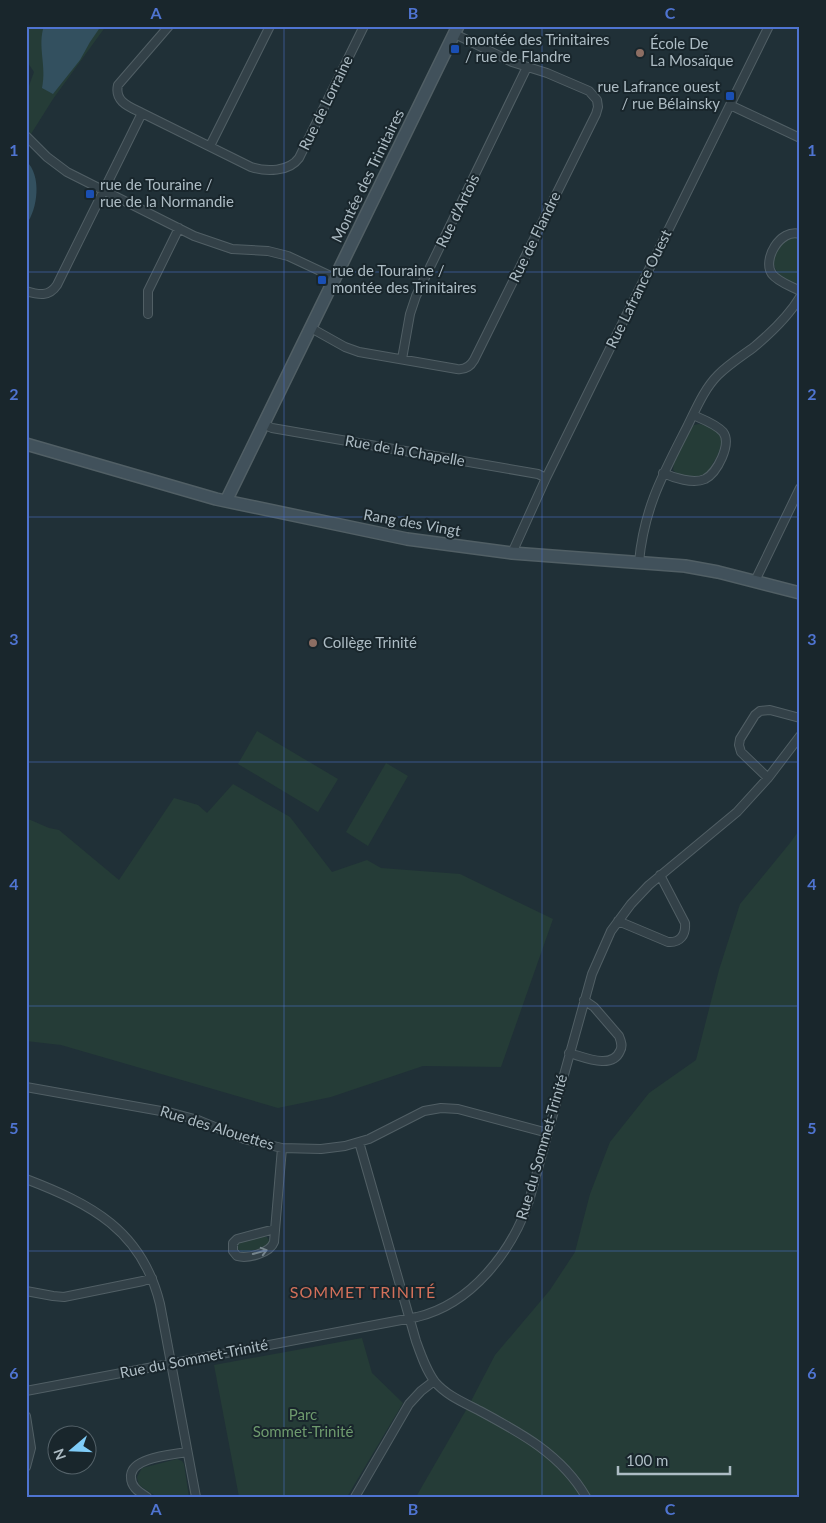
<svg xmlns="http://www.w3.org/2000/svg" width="826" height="1523" font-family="Lato,sans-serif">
<rect width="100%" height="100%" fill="#203037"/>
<path fill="#253c37" d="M 26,26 L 106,26 L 53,99 L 31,134 L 26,128 L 26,94 L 34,72 L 26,60 Z
M 792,236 L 800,238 L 800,282 L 797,283 C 766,277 768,249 792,236 Z
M 699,424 C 724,428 726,440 715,460 C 712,464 710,470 706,473 C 698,479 679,477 673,470 L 674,463 L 690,430 L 694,425 Z
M 257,731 L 338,779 L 318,812 L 238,764 Z
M 386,763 L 408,776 L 368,846 L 346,832 Z
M 233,784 L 290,817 L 332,872 L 367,860 L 381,868 L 460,874 L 553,919 L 501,1067 L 423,1066 L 331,1097 L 278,1108 L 61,1045 L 26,1041 L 26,818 L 49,828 L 59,830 L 119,880 L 174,798 L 198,805 L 207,813 Z
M 800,829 L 800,1497 L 416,1497 L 469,1405 L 495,1355 L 550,1290 L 575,1252 L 590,1194 L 610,1142 L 649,1093 L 696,1060 L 719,970 L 740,904 L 790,843 Z
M 263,1237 L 267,1237 L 270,1242 L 266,1247 L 243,1253 L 238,1249 L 238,1245 L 240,1242 Z
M 362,1338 L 372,1373 L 403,1403 L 347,1497 L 239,1497 L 214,1365 Z
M 177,1459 L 182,1461 L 184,1464 L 189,1497 L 157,1497 L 139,1485 L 137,1477 L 142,1468 Z"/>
<path fill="#33505f" d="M 44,26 L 101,26 L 90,42 L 80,60 L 53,94 L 42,88 C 47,66 37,46 44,26 Z
M 26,161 C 42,175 38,209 26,225 Z"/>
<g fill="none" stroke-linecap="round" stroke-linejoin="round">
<g stroke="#515f65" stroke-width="10">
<path id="street" d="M 730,105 L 800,138
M 142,113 L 251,167 C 266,172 289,172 299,158 L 364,26
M 26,136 L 47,157 L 67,172 L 194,236 L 232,249 L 268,251 L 288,256 L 335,278
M 210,146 L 270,26
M 800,234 C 780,228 762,260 772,274 C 778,282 791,286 800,291
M 26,291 C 39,295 49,297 57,285 L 142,113 C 130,107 114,102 118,85 L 169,26
M 148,314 L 148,291 L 179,228
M 311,328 L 345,347 L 359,352 L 457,369 C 465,370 470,367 474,360 L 596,114 L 598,107 L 597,100 L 589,91 L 547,73 L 512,62 L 455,34
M 402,359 L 410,314 L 416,296 L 527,67
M 263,424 L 272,428 L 538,474 L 546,478
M 663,473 C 674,478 693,484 705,479 C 717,473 732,444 723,432 C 716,424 702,419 693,415
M 512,553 L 546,478 L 769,26
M 639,562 C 644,508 663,474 687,427 C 696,409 704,389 718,375 C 729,364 742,356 754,347 C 772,332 788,317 800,297
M 755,581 L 800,488
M 768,778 L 741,752 L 739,745 L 740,739 L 755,715 L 760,711 L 770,710 L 800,718
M 618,921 L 668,942 C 680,943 686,935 685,923 L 660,875
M 569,1053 C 584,1057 612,1070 620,1051 C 623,1046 621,1041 619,1036 L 594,1007 L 584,1000
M 26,1087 L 172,1113 L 198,1120 L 244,1139 L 282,1148 L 321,1149 L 345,1146 L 369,1139 L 424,1111 L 441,1108 L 458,1109 L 548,1133
M 359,1142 L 416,1341 C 421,1355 426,1370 435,1382 C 447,1396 465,1403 480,1411 C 521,1433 562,1455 586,1497
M 26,1179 C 91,1204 142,1230 160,1304 L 196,1497
M 275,1229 L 237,1239 L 233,1243 L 233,1251 L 237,1256 C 248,1259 270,1253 274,1242 L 282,1148
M 26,1291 L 53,1296 L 64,1297 L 143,1281 L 152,1278
M 26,1391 L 417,1317 C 472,1304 512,1251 529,1201 L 592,974 L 611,931 L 631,904 L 649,885 L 737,812 L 768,778 L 800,736
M 26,1416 L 31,1448 L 26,1467
M 147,1497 C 139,1492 130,1487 131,1475 C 133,1457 172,1455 187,1452
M 355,1497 L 409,1404 L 421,1391 L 434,1381"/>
</g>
<g stroke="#515f65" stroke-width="14">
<path id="secondary" d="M 26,444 L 216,499 L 407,539 L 512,553 L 685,566 L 718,572 L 800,593
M 226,501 L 458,26"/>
</g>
<use href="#street" stroke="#334148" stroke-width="8"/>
<use href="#secondary" stroke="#41515b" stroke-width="11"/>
</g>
<defs><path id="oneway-shaft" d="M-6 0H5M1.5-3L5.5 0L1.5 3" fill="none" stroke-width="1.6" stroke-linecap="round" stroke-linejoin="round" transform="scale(1.25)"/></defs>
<use stroke="#76858c" href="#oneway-shaft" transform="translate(260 1252) rotate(-16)"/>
<path fill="none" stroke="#4f74d1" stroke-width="1" stroke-opacity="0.55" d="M 284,26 L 284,1497M 542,26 L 542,1497M 26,272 L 800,272M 26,517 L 800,517M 26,762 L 800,762M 26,1006 L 800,1006M 26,1251 L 800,1251"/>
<g fill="#1a4fb4" stroke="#19262c" stroke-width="2">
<rect x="450" y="44" width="10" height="10" rx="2.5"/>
<rect x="725" y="91" width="10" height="10" rx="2.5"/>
<rect x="85" y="189" width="10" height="10" rx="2.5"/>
<rect x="317" y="275" width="10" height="10" rx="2.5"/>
</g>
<g fill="#8d6e63" stroke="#19262c" stroke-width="2">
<circle cx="640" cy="53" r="5"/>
<circle cx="313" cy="643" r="5"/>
</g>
<g text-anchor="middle" stroke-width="4" stroke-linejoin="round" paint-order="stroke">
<g font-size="15" fill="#adbcc4" stroke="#19262c" text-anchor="start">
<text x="465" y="45">montée des Trinitaires<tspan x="465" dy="17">/ rue de Flandre</tspan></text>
<text x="650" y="49">École De<tspan x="650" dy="17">La Mosaïque</tspan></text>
<text x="720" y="92" text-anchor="end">rue Lafrance ouest<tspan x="720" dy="17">/ rue Bélainsky</tspan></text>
<text x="100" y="190">rue de Touraine /<tspan x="100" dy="17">rue de la Normandie</tspan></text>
<text x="332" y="276">rue de Touraine /<tspan x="332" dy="17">montée des Trinitaires</tspan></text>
<text x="323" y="648">Collège Trinité</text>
</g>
<g font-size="15" fill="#adbcc4" stroke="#19262c">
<text transform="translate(326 103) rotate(-64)" y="5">Rue de Lorraine</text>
<text transform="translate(368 176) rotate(-64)" y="5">Montée des Trinitaires</text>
<text transform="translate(458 211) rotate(-64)" y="5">Rue d'Artois</text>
<text transform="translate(535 237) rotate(-64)" y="5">Rue de Flandre</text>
<text transform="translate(639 289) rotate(-64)" y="5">Rue Lafrance Ouest</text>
<text transform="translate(405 451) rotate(10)" y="5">Rue de la Chapelle</text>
<text transform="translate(412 523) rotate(10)" y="5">Rang des Vingt</text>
<text transform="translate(217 1128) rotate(17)" y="5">Rue des Alouettes</text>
<text transform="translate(542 1147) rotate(-74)" y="5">Rue du Sommet-Trinité</text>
<text transform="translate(194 1359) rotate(-11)" y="5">Rue du Sommet-Trinité</text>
</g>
<g font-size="15" fill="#6e9a6d" stroke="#19262c">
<text x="303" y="1420">Parc<tspan x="303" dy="17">Sommet-Trinité</tspan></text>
</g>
<g font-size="16" letter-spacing="1" fill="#d3705a" stroke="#19262c">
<text x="363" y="1298">SOMMET TRINITÉ</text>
</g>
</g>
<rect width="826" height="1523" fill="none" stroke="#19262c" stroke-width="55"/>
<g transform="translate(72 1450) rotate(251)"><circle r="24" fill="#19262c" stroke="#546269"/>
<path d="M0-4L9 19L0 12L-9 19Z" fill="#7fccf8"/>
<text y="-8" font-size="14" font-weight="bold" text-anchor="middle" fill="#adbcc4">N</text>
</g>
<path d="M618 1466v8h112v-8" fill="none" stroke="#adbcc4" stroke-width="2.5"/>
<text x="626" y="1466" font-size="15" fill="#adbcc4" stroke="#19262c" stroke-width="4" paint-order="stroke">100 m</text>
<rect x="28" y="28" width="770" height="1468" fill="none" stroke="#4f74d1" stroke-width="2"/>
<g font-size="16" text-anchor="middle" font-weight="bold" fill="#4f74d1">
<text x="156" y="19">A</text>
<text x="413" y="19">B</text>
<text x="670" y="19">C</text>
<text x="14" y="156">1</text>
<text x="812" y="156">1</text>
<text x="14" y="400">2</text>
<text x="812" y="400">2</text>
<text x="14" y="645">3</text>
<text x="812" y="645">3</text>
<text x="14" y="890">4</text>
<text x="812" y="890">4</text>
<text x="14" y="1134">5</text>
<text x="812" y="1134">5</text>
<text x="14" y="1379">6</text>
<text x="812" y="1379">6</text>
<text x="156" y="1515">A</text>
<text x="413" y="1515">B</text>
<text x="670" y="1515">C</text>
</g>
</svg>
